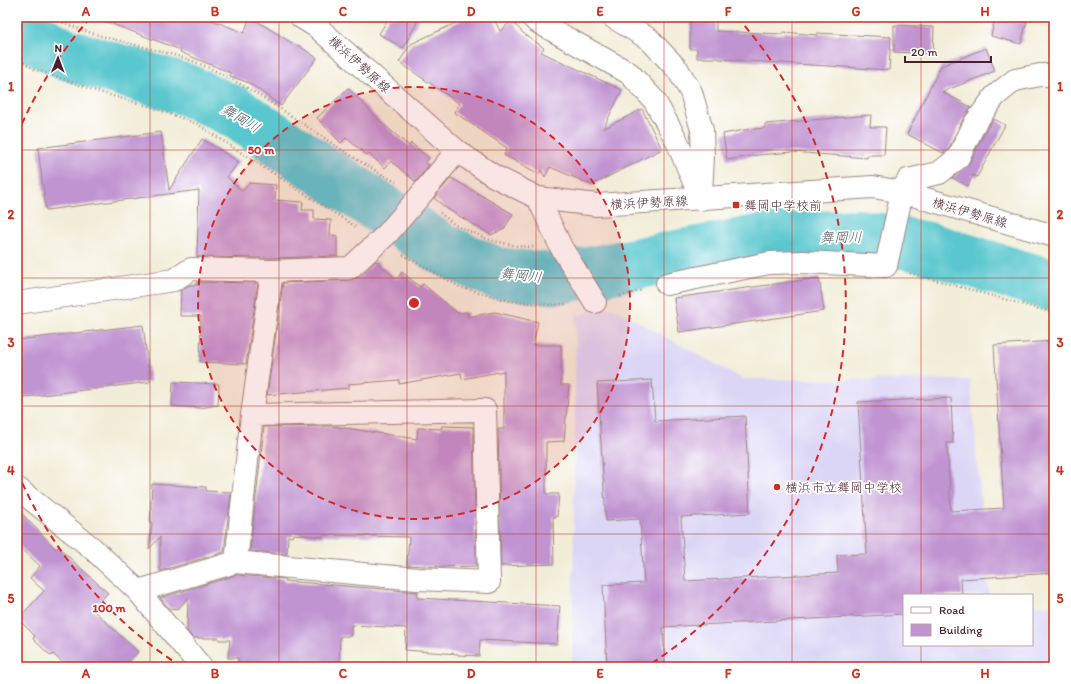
<svg xmlns="http://www.w3.org/2000/svg" width="1071" height="684" font-family="Itim,'Klee One',sans-serif">
<rect width="100%" height="100%" fill="#fff"/>
<filter id="ink" filterUnits="userSpaceOnUse"><feTurbulence type="fractalNoise" baseFrequency=".025" numOctaves="2"/><feDisplacementMap in="SourceGraphic" scale="8" xChannelSelector="R" yChannelSelector="G"/><feConvolveMatrix kernelMatrix="1 2 1 2 8 2 1 2 1" color-interpolation-filters="sRGB"/></filter>
<filter id="wash" filterUnits="userSpaceOnUse"><feTurbulence type="fractalNoise" baseFrequency=".012" numOctaves="4" result="noise"/><feDisplacementMap in="SourceGraphic" scale="16" xChannelSelector="R" yChannelSelector="G"/><feGaussianBlur stdDeviation="0.9" result="paint"/><feColorMatrix in="noise" values="0 0 0 0 0 0 0 0 0 0 0 0 0 0 0 0 0 1.4 0 .05"/><feComposite in="paint" operator="in"/></filter>
<g filter="url(#wash)">
<rect width="100%" height="100%" fill="#f2edd8"/>
<path fill="#dcd6f6" d="M 613,308 L 743,379 L 970,380 L 989,595 L 904,595 L 904,645 L 1032,645 L 1032,606 L 1054,605 L 1054,667 L 572,667 L 576,315 Z"/>
<g fill="none" stroke-linecap="round" stroke-linejoin="round">
<path stroke="#5ac7cf" stroke-width="52" d="M 17,27 L 62,53 L 187,90 L 235,112 L 440,248 L 496,273 L 555,279 L 767,239 L 859,235 L 924,247 L 1054,286"/>
</g>
<g id="blocks">
<path fill="#c093d1" d="M 100,17 L 205,17 L 244,33 L 250,17 L 297,46 L 298,45 L 317,58 L 281,106 L 249,83 L 230,76 L 231,73 L 180,52 L 181,50 L 99,19 Z
M 389,17 L 420,17 L 403,48 L 379,34 Z
M 468,17 L 493,17 L 500,31 L 512,21 L 523,33 L 544,48 L 541,52 L 622,90 L 603,129 L 642,109 L 662,149 L 592,185 L 550,167 L 545,177 L 541,170 L 539,174 L 504,155 L 507,148 L 454,112 L 460,104 L 399,62 L 411,44 Z
M 690,17 L 716,17 L 716,31 L 783,34 L 783,32 L 817,35 L 817,33 L 891,37 L 889,70 L 719,59 L 719,58 L 697,58 L 697,49 L 690,49 Z
M 995,17 L 1028,17 L 1021,44 L 991,36 Z
M 894,25 L 934,27 L 933,54 L 894,52 Z
M 986,48 L 995,71 L 942,92 L 971,107 L 964,117 L 948,150 L 943,153 L 907,134 L 941,66 Z
M 348,88 L 381,122 L 409,146 L 411,143 L 429,158 L 425,163 L 429,165 L 416,182 L 391,161 L 385,168 L 368,153 L 367,155 L 346,138 L 341,143 L 317,118 Z
M 871,115 L 870,127 L 886,127 L 884,155 L 867,155 L 867,158 L 793,152 L 758,155 L 727,160 L 723,134 L 744,130 L 765,128 L 765,124 Z
M 994,119 L 1005,125 L 977,177 L 973,175 L 968,186 L 952,178 L 969,164 L 986,130 Z
M 161,132 L 169,190 L 202,139 L 239,162 L 227,177 L 242,191 L 249,183 L 276,185 L 275,200 L 303,202 L 302,210 L 314,210 L 314,219 L 331,220 L 330,235 L 337,236 L 337,256 L 272,258 L 197,257 L 199,190 L 46,210 L 38,148 Z
M 451,178 L 513,214 L 504,229 L 491,235 L 446,208 L 434,198 Z
M 376,261 L 397,279 L 402,272 L 420,287 L 423,284 L 457,313 L 467,312 L 468,317 L 495,312 L 538,322 L 533,345 L 561,345 L 561,385 L 569,385 L 564,441 L 546,442 L 546,494 L 559,494 L 557,517 L 553,517 L 554,564 L 501,566 L 498,429 L 504,429 L 504,371 L 462,379 L 461,373 L 399,384 L 399,380 L 349,384 L 349,388 L 267,395 L 283,283 L 351,280 L 360,277 Z
M 819,278 L 824,311 L 679,332 L 674,298 Z
M 197,282 L 258,283 L 246,364 L 200,362 L 201,316 L 180,316 L 181,290 L 190,285 L 197,285 Z
M 143,325 L 150,382 L 17,398 L 17,340 Z
M 1054,341 L 1054,573 L 961,579 L 962,595 L 904,595 L 904,614 L 663,627 L 665,667 L 607,667 L 603,585 L 644,583 L 640,519 L 606,521 L 597,383 L 652,380 L 655,421 L 745,416 L 750,513 L 681,517 L 685,581 L 838,573 L 837,555 L 867,554 L 858,402 L 951,398 L 953,443 L 947,443 L 951,511 L 1004,508 L 994,345 Z
M 173,382 L 219,384 L 218,405 L 200,408 L 172,406 Z
M 332,426 L 417,439 L 418,428 L 441,429 L 442,426 L 473,427 L 476,566 L 441,567 L 407,565 L 409,537 L 323,535 L 323,537 L 293,534 L 292,537 L 288,536 L 287,554 L 250,551 L 264,427 Z
M 152,484 L 206,487 L 206,491 L 231,492 L 224,552 L 160,571 L 160,537 L 149,549 L 152,523 L 150,523 Z
M 17,509 L 56,549 L 58,547 L 108,593 L 92,609 L 138,652 L 124,667 L 68,667 L 53,654 L 51,656 L 33,639 L 35,636 L 18,619 L 44,591 L 30,578 L 40,566 L 17,544 Z
M 237,575 L 285,579 L 285,581 L 418,592 L 417,598 L 560,606 L 557,644 L 480,640 L 479,656 L 458,655 L 458,654 L 405,650 L 406,628 L 351,625 L 351,636 L 340,636 L 339,667 L 238,667 L 238,658 L 228,658 L 230,640 L 219,640 L 219,638 L 193,638 L 187,631 L 188,598 L 178,609 L 169,608 L 160,598 Z"/>
</g>
</g>
<g filter="url(#ink)">
<use href="#blocks" fill-opacity="0" stroke="#9e8682" stroke-width="1"/>
<g fill="none" stroke-linecap="round" stroke-linejoin="round">
<g stroke="#9e8682" stroke-width="24">
<path id="minor" d="M 532,17 L 536,21 L 629,73 L 654,100 L 676,139 L 701,199
M 613,17 L 649,39 L 678,70 L 691,92 L 702,130 L 703,157 L 701,192
M 538,198 L 561,247 L 595,302
M 667,284 L 769,263 L 804,262 L 886,266 L 902,192 L 908,180 L 939,173 L 958,158 L 975,123 L 995,96 L 1015,80 L 1040,75 L 1054,75
M 17,303 L 174,280 L 191,269 L 272,271 L 350,268 L 387,234 L 419,197 L 457,151
M 17,488 L 92,548 L 138,591 L 201,667
M 236,562 L 417,579 L 489,582 L 485,410 L 252,415
M 138,591 L 236,562 L 252,415 L 272,271"/>
</g>
<g stroke="#9e8682" stroke-width="24">
<path id="primary" d="M 301,17 L 317,27 L 457,151 L 494,176 L 538,198 L 597,205 L 873,187 L 902,192 L 1054,236"/>
</g>
<path stroke="#9e8682" stroke-width="2.5" stroke-dasharray="1 3" stroke-linecap="butt" d="M 52,17 C 100,42 156,45 205,66 C 273,97 331,148 396,182
M 17,58 L 34,69 L 99,92 L 152,107 L 197,124 L 356,227
M 440,213 L 455,225 L 490,240 L 517,246 L 533,247
M 403,255 L 460,287 L 510,301 L 550,305 L 566,304
M 910,273 L 1054,313
M 620,296 L 642,290"/>
<use href="#minor" stroke="#fff" stroke-width="22"/>
<use href="#primary" stroke="#fff" stroke-width="22"/>
</g>
</g>
<path fill="none" stroke="#c8321e" stroke-width="1" stroke-opacity="0.55" d="M 150,17 L 150,667M 279,17 L 279,667M 407,17 L 407,667M 536,17 L 536,667M 664,17 L 664,667M 792,17 L 792,667M 921,17 L 921,595M 17,150 L 1054,150M 17,278 L 1054,278M 17,406 L 1054,406M 17,534 L 1054,534M 921,645 L 921,667"/>
<circle cx="414" cy="303" r="216" fill="#d62828" fill-opacity=".12"/>
<g fill="none" stroke="#d62828" stroke-width="2" stroke-dasharray="7 5">
<circle cx="414" cy="303" r="216"/>
<path d="M182 667A431 431 0 0 1 17 471M17 135A431 431 0 0 1 91 17M737 17A431 431 0 0 1 646 667"/>
</g>
<g fill="#c8321e" stroke="#fff" stroke-width="1.5">
<rect x="732" y="201" width="8" height="8" rx="2"/>
<circle cx="777" cy="487" r="4"/>
</g>
<g text-anchor="middle" stroke-width="3.5" stroke-linejoin="round" paint-order="stroke">
<g font-size="13" fill="#4a1f2b" stroke="#fff">
<text transform="translate(360 64) rotate(42)" y="5">横浜伊勢原線</text>
<text transform="translate(649 202) rotate(-3)" y="5">横浜伊勢原線</text>
<text transform="translate(970 212) rotate(16)" y="5">横浜伊勢原線</text>
</g>
<g font-size="13" fill="#4a1f2b" stroke="#fff" text-anchor="start">
<text x="744" y="210">舞岡中学校前</text>
<text x="785" y="492">横浜市立舞岡中学校</text>
</g>
<g font-size="14" font-style="italic" fill="#505a64" stroke="#fff">
<text transform="translate(241 118) rotate(31)" y="5">舞岡川</text>
<text x="841" y="242">舞岡川</text>
<text transform="translate(521 275) rotate(6)" y="5">舞岡川</text>
</g>
</g>
<circle cx="414" cy="303" r="6" fill="#d62828" stroke="#fff" stroke-width="2"/>
<g font-size="12" text-anchor="middle" font-weight="bold" fill="#d62828" stroke="#fff" stroke-width="3.5" stroke-linejoin="round" paint-order="stroke">
<text x="261" y="154">50 m</text>
<text x="109" y="612">100 m</text>
</g>
<rect width="1071" height="684" fill="none" stroke="#fff" stroke-width="44"/>
<rect x="903" y="594" width="130" height="52" fill="#ffffff" stroke="#b7a5aa"/>
<rect x="911" y="607" width="20" height="6" fill="#ffffff" stroke="#b7a5aa"/>
<text x="939" y="614" font-size="12" fill="#4a1f2b">Road</text>
<rect x="911" y="624" width="20" height="12" fill="#c093d1" stroke="#b7a5aa"/>
<text x="939" y="634" font-size="12" fill="#4a1f2b">Building</text>
<g transform="translate(58 58) rotate(1)" stroke="#ffffff" stroke-width="3" paint-order="stroke">
<path d="M0-3L7 15L0 10L-7 15Z" fill="#4a1f2b"/>
<text y="-6" font-size="11" font-weight="bold" text-anchor="middle" fill="#4a1f2b">N</text>
</g>
<path d="M905 56v6h86v-6" fill="none" stroke="#4a1f2b" stroke-width="2"/>
<text x="911" y="56" font-size="12" fill="#4a1f2b" stroke="#ffffff" stroke-width="3" paint-order="stroke">20 m</text>
<rect x="22" y="22" width="1027" height="640" fill="none" stroke="#c8321e" stroke-width="1.5"/>
<g font-size="13" text-anchor="middle" font-weight="bold" fill="#c8321e">
<text x="86" y="16">A</text>
<text x="215" y="16">B</text>
<text x="343" y="16">C</text>
<text x="471" y="16">D</text>
<text x="600" y="16">E</text>
<text x="728" y="16">F</text>
<text x="856" y="16">G</text>
<text x="985" y="16">H</text>
<text x="11" y="91">1</text>
<text x="1060" y="91">1</text>
<text x="11" y="219">2</text>
<text x="1060" y="219">2</text>
<text x="11" y="347">3</text>
<text x="1060" y="347">3</text>
<text x="11" y="475">4</text>
<text x="1060" y="475">4</text>
<text x="11" y="603">5</text>
<text x="1060" y="603">5</text>
<text x="86" y="678">A</text>
<text x="215" y="678">B</text>
<text x="343" y="678">C</text>
<text x="471" y="678">D</text>
<text x="600" y="678">E</text>
<text x="728" y="678">F</text>
<text x="856" y="678">G</text>
<text x="985" y="678">H</text>
</g>
</svg>
